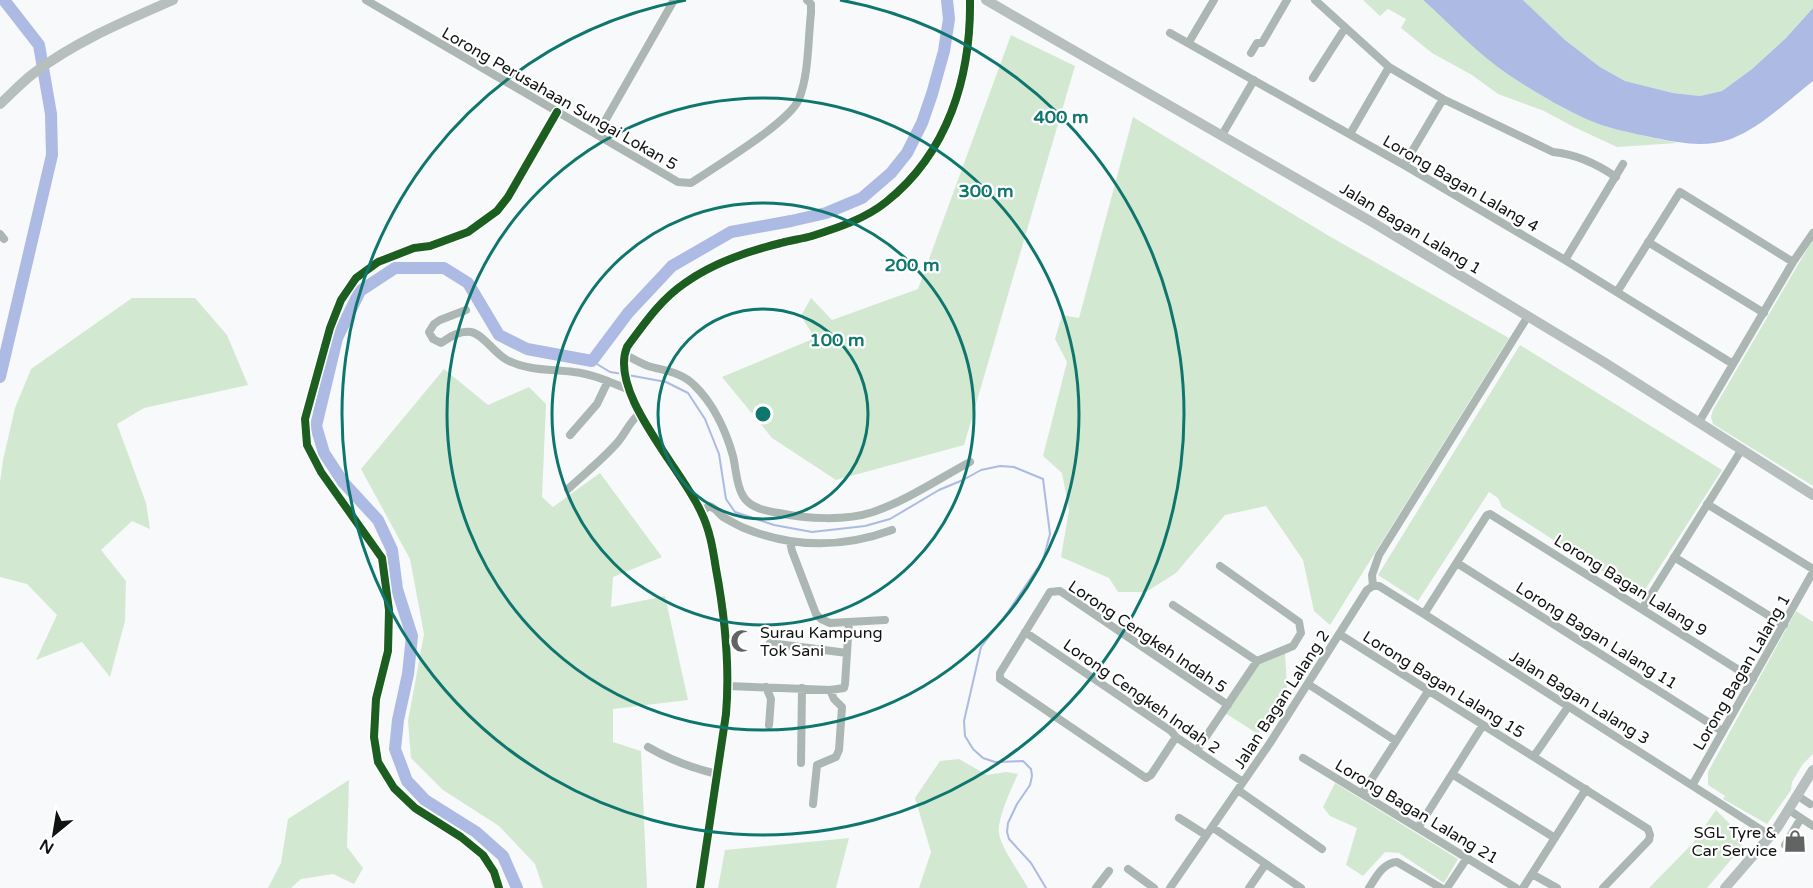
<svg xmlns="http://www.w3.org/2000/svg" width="1813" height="888" font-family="'Varela Round',sans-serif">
<rect width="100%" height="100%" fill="#f7f9fa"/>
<path fill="#d3e8d1" d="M 1363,0 L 1423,0 C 1475,47 1520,90 1585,118 C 1614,131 1647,136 1678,143 L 1617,147 L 1574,127 L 1544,111 L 1498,94 L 1472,75 L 1432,53 L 1401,28 L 1406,19 L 1388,9 L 1380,16 Z
M 1523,0 L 1813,0 L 1813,8 L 1786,38 L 1752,69 L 1722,91 L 1700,96 L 1673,93 L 1625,81 L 1600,67 L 1565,40 Z
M 1011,35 L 1075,66 L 964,445 L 836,480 L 772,438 L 722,377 L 815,338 L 801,316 L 811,298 L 832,320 L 918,289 Z
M 1133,117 L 1329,236 L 1509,338 L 1330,625 L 1314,611 L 1303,560 L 1266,506 L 1225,515 L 1176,573 L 1146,592 L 1118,592 L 1109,578 L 1061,557 L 1069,510 L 1062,473 L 1043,456 L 1067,362 L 1055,339 L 1062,315 L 1079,318 Z
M 1813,239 L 1813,486 L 1713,424 L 1711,417 L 1713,410 Z
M 132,298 L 195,298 L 227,335 L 248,385 L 144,408 L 117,424 L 146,503 L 150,529 L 132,521 L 101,550 L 126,581 L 125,621 L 110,677 L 82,642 L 36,660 L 57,615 L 27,584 L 0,577 L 0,482 L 3,460 L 15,408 L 31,369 Z
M 1520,345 L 1722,470 L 1641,596 L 1502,507 L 1498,498 L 1489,492 L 1418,601 L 1378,575 Z
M 444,369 L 488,405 L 529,387 L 546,404 L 542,497 L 553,507 L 600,473 L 662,557 L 613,577 L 611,607 L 665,596 L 688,700 L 613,709 L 613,742 L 641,751 L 647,888 L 543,888 L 535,864 L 499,826 L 443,790 L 411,758 L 408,721 L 424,634 L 410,559 L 361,469 Z
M 1796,611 L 1813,622 L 1813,754 L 1803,764 L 1792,782 L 1791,790 L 1767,824 L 1723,799 L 1725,796 L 1708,785 L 1708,772 Z
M 1285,652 L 1287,689 L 1258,734 L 1225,713 L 1258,664 Z
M 959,759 L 987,775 L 1006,772 L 1018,774 C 1012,787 997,819 999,833 C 1000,846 1021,875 1028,888 L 919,888 L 931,852 L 915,798 L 940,761 Z
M 349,780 L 347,847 L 363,868 L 354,884 L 333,874 L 301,879 L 291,888 L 268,888 L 281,863 L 288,819 Z
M 1335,783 L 1458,859 L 1444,883 L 1399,853 L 1385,852 L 1363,876 L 1346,865 L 1357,828 L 1330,816 L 1323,807 Z
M 1716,810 L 1729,823 L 1742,847 L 1707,888 L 1649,888 L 1693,843 Z
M 849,838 L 836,888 L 718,888 L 725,850 Z"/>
<path fill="#acbae4" d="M 1423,0 L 1523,0 L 1565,40 L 1600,67 L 1625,81 L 1673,93 L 1700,96 L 1722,91 L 1752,69 L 1786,38 L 1813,8 L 1813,81 C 1787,101 1762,127 1731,139 C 1706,148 1680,143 1655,138 C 1631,133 1606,128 1584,118 C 1558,106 1533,91 1509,75 C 1478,54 1451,25 1423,0 Z"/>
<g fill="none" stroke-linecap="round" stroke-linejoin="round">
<path stroke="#acbae4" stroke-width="2" d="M 592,361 L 610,372 L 623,374
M 628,375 L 666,382 L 688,393 L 705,419 L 719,454 L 726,499 L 735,512 L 774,525 L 812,532 L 865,526 L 890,519 L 939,490 L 963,480 L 981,470 L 1000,466 L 1014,467 L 1043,479 L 1050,534 L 1043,560 L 1008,612 L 981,647 L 964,721 L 965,736 L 973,749 L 983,758 L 995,762 L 1023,761 L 1031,769 L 1032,776 L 1030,785 L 1017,804 L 1008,823 L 1007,832 L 1009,839 L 1031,863 L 1046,888"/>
<path stroke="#acbae4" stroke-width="12" d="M 0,377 L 52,155 L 51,114 L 39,45 L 4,0
M 517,888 L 503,856 L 476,832 L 425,800 L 407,781 L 395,749 L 398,720 L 408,674 L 412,636 L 397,589 L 392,550 L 378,520 L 343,482 L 324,453 L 316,426 L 337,338 L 360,291 L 395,268 L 444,268 L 468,283 L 499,335 L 527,349 L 592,361 L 628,313 L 672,266 L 731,232 L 791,221 L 826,213 L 862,198 L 891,173 L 907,153 L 922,123 L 932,94 L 944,51 L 949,19 L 947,0"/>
<path stroke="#acb6b3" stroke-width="8" d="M 366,0 L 678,182 L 691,183 C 715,167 790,122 799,99 C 809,74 808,39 811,13 L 811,4 L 807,0
M 1315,0 L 1389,67 L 1443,99 L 1553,152 C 1575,154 1597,164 1616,177
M 1170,33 L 1404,165 L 1565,260 L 1733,364
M 1189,42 L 1214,0
M 1251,53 L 1257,43 L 1262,43 L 1287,0
M 1313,78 L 1345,28
M 1350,134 L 1389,67
M 597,135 L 674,0
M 1222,135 L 1254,80
M 1404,165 L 1443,99
M 0,234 L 4,239
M 1648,242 L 1764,313
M 1565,260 L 1623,164
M 1617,292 L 1680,192 L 1793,262
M 466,310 L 440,320 L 434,324 L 429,332 L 433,339 L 441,343 C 450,337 460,330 471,332 C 483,334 494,353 507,360 C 529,371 551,369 574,372 C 593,374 610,382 627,389
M 624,354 C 632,358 640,363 648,366 C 665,371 681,372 694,385 C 713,403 726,431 733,456 C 736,468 736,485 743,496 C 750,508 766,511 779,513 C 806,519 846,521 873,512 C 906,501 940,478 970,462
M 1699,422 L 1793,262 L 1813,233
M 570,435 L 597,404 L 608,381
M 568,489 C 584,474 602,460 617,443 C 626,433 629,422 640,413
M 1707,504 L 1813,569
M 701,512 L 709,506 C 716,508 718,513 723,517 C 730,521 737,525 744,528 C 793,548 843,548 892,530
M 790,542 L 792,551 L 816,614 L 821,619 L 830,623 L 885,620
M 1674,557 L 1784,625
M 1457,563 L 1722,731
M 1373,586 L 1379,586 L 1424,614 L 1771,836
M 1373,586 L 1372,575 L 1379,555 L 1528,316
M 1173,605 L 1257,661
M 1642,609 L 1742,449
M 1424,614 L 1487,515 L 1490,514 L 1753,679
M 1025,632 L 1171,731 L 1176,737 L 1243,782
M 1339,634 L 1648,829 L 1650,835 L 1649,840 L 1603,888
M 770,643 L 847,653
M 1308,684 L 1396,741
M 729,686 L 830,690 L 844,688 L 845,684 L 849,622
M 766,687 L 771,699 L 769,725
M 1176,737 L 1151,775 L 1146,778 L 1000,679 L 1000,673 L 1050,592 L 1060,591 L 1228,705
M 648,747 C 670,760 692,768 717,774
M 1197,750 L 1257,661 L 1293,646 L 1301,633 L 1299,622 L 1220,566
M 1534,756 L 1568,707
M 1303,758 L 1516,888
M 801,763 L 802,688
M 1452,774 L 1555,838
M 1693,784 L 1813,572
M 1238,790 L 1322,849
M 1362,794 L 1429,690
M 1798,796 L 1810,804
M 813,804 L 817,765 L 836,757 L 839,750 L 842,707 L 834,699 L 830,690
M 1789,810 L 1813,826
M 1179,818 L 1206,835
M 1212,827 L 1301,888
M 1418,828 L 1483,725
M 1785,845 L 1801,818
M 1128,869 L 1154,888
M 1532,874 L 1557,888
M 499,888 L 494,872 L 483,855 L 461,837 L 415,808 L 394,788 L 378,762 L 374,737 L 376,699 L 388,651 L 389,610 L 382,558 L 321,472 L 307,445 L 305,419 L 330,328 L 341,300 L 356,278 L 378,262 L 414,248 L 430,246 L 468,232 L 497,211 L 508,197 L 557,112
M 700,888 L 726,714 C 730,666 725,617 716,569 C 713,550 710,530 701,512 C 682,469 608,393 627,347 C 644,324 661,299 685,283 C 713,263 748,251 781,243 C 791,240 802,239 812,236 C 837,228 865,219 886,202 C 948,153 971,77 970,0
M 1096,888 L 1109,871
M 1170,888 L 1270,743 L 1367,590 L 1373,586
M 1249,888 L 1265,865
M 1369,888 C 1376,877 1383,863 1397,862 L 1441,888
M 1447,888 L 1467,858
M 1523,888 L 1586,789"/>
<path stroke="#b6bebe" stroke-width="10" d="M 986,0 L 1372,222 L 1602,361 L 1813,495
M 0,104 C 11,94 22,82 34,73 C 76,41 125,21 173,0
M 1725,888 L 1777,828 L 1813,770"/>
<g stroke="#fff" stroke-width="11">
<path id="cycleway" d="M 499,888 L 494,872 L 483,855 L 461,837 L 415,808 L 394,788 L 378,762 L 374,737 L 376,699 L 388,651 L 389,610 L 382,558 L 321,472 L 307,445 L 305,419 L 330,328 L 341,300 L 356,278 L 378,262 L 414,248 L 430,246 L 468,232 L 497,211 L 508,197 L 557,112
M 700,888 L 726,714 C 730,666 725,617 716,569 C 713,550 710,530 701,512 C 682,469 608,393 627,347 C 644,324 661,299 685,283 C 713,263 748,251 781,243 C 791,240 802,239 812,236 C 837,228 865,219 886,202 C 948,153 971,77 970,0"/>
</g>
<use href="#cycleway" stroke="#1b5e20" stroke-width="8"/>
</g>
<g fill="none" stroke="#0f766e" stroke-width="3">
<circle cx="763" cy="414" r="105"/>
<circle cx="763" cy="414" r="211"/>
<circle cx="763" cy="414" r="316"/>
<path d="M840 0A421 421 0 1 1 686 0"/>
</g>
<defs>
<g id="mosque-bare" transform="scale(1.8)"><path d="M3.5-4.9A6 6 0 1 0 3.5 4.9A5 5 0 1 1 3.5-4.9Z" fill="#626363" stroke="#fff" stroke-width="2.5" paint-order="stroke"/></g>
<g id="shop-bare" transform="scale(1.8)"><path d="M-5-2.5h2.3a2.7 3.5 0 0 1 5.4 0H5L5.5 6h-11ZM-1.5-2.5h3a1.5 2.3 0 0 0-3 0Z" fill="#626363" stroke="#fff" stroke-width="2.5" paint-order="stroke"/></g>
</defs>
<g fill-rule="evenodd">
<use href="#mosque-bare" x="742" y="641"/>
<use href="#shop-bare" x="1795" y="841"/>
</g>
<g text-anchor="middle" stroke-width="4.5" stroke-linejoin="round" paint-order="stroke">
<g font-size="16" fill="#111212" stroke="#fff">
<text transform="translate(560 98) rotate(30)" y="6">Lorong Perusahaan Sungai Lokan 5</text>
<text transform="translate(1461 183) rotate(30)" y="6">Lorong Bagan Lalang 4</text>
<text transform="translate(1411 228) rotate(31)" y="6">Jalan Bagan Lalang 1</text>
<text transform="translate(1631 585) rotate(32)" y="6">Lorong Bagan Lalang 9</text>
<text transform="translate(1597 635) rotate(32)" y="6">Lorong Bagan Lalang 11</text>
<text transform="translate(1148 636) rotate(34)" y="6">Lorong Cengkeh Indah 5</text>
<text transform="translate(1741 672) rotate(-60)" y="6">Lorong Bagan Lalang 1</text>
<text transform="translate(1444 684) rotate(32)" y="6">Lorong Bagan Lalang 15</text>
<text transform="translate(1142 696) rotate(35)" y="6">Lorong Cengkeh Indah 2</text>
<text transform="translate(1580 697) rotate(32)" y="6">Jalan Bagan Lalang 3</text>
<text transform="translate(1281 699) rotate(-57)" y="6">Jalan Bagan Lalang 2</text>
<text transform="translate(1417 811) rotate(31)" y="6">Lorong Bagan Lalang 21</text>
</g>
<g font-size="16" fill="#111212" stroke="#fff" text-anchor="start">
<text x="760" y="638">Surau Kampung<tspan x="760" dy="18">Tok Sani</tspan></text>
<text x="1777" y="838" text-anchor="end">SGL Tyre &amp;<tspan x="1777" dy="18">Car Service</tspan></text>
</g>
</g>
<circle cx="763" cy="414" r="9" fill="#0f766e" stroke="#fff" stroke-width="3"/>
<g font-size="18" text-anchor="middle" font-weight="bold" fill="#0f766e" stroke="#fff" stroke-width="4.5" stroke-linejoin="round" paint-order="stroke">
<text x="1061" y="123">400 m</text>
<text x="986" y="197">300 m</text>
<text x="912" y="271">200 m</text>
<text x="837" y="346">100 m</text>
</g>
<g transform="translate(54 834) rotate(210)" stroke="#ffffff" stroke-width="4.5" paint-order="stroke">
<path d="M0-4.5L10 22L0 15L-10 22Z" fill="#111212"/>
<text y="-9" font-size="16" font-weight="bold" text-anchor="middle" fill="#111212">N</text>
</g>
</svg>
